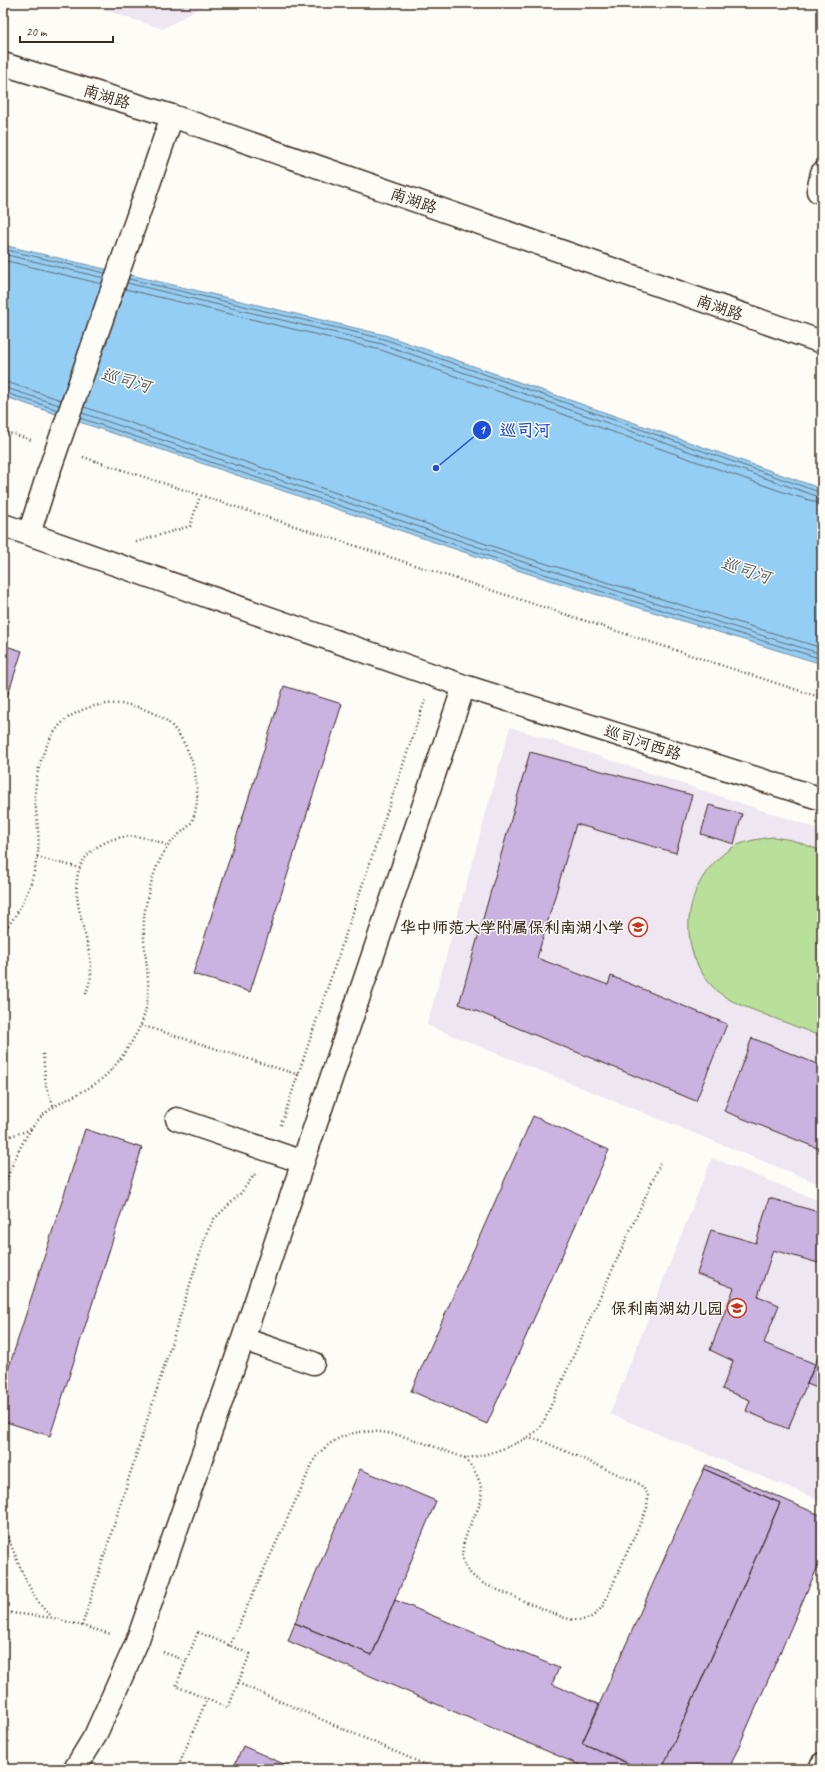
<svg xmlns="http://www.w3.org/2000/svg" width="825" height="1772" font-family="Caveat,'LXGW WenKai TC',sans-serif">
<rect width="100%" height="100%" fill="#fdfcf7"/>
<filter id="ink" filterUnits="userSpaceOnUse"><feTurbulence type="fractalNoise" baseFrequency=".025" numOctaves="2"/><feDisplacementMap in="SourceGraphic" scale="8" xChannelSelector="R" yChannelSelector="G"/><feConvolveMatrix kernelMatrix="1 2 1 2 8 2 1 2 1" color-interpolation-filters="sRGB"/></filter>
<g filter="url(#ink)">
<path fill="#eee6f0" d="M 83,3 L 208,3 L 163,29 Z
M 510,727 L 822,830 L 822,1185 L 427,1025 Z
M 712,1158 L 822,1202 L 822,1501 L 610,1414 Z"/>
<path fill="#b9e09b" stroke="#7a855c" d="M 773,837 L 792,840 L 822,851 L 822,1037 C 803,1029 784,1022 766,1015 C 747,1007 727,1002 713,987 C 674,946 684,880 730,849 C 743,841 758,839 773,837 Z"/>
<path fill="#95cef4" stroke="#718c9e" d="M 3,245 L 385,335 L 822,489 L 822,664 L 517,570 L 3,396 Z"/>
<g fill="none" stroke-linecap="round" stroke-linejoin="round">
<path stroke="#5f6c74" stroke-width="1" d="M 3,249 L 105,273
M 3,254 L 104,278
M 3,260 L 102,284
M 129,279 L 384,339 L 822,493
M 127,283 L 382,344 L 822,498
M 125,289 L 381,350 L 783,492 L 822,504
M 3,381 L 61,400
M 3,387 L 59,405
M 3,392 L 58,410
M 84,407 L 521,556 L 822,648
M 82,413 L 520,561 L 822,654
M 80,418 L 518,566 L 822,659"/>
</g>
<path fill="#cab2e1" stroke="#3b2a1e" d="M 3,645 L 22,651 L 3,710 Z
M 284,686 L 342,704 L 250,992 L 193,974 Z
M 530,752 L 692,795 L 676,853 L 576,824 L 537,958 L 608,985 L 611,976 L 727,1024 L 696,1101 L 459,1004 Z
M 709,805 L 742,814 L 734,844 L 701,834 Z
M 752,1038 L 822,1066 L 822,1150 L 724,1111 Z
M 533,1116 L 609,1150 L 487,1424 L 411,1391 Z
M 85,1129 L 142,1148 L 50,1436 L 3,1421 L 3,1386 Z
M 769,1198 L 822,1213 L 822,1264 L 773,1250 L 758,1296 L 779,1305 L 764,1343 L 815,1364 L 788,1429 L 746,1411 L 750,1400 L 722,1389 L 733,1361 L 710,1350 L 734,1288 L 697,1274 L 711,1230 L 756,1243 Z
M 822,1348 L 822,1390 L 807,1384 Z
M 706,1465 L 822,1516 L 822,1557 L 729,1769 L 662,1769 L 780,1503 L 704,1469 Z
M 360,1469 L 436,1501 L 372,1655 L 295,1623 Z
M 704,1469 L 780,1503 L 662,1769 L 641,1769 L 582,1743 Z
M 395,1600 L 559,1668 L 552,1684 L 600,1705 L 582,1743 L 641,1769 L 589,1769 L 288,1641 L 295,1623 L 372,1655 Z
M 243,1746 L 295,1769 L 233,1769 Z"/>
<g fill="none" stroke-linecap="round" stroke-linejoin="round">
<g stroke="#3b2a1e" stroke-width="25">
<path id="minor" d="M 152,175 L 172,116
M 818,191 L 822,173
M 3,525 L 464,686 L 822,799
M 29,534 L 48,474
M 177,1119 L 303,1162
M 243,1339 L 313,1363
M 75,1769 L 95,1736 L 137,1642 L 243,1339 L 464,686
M 820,1769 L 822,1764"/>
</g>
<g stroke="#3b2a1e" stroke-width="25">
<path id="secondary" d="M 3,64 L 172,116 L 822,342"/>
</g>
<path stroke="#3b2a1e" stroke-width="2.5" stroke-dasharray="1 3" stroke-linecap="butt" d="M 3,431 L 31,440
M 83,457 L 822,698
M 136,542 L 190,526 L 200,496
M 37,857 L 80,868
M 3,932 C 22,910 34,881 38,852 C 40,834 36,816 35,798 C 35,773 44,742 61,724 C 81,704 115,699 141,708 C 149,711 161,716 168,722 C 192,744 205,791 192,821 C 188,829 179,833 173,840 C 157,858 149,886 145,910 C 138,956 162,990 135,1036 C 124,1055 110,1075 92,1086 C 76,1096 56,1103 42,1116 C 23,1135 11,1166 3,1191
M 86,994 C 88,986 92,978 91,970 C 91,929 51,869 104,843 C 126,832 147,836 168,846
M 141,1025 L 299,1075
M 3,1032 L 10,1035
M 43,1054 L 46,1087 L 54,1107
M 281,1125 L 425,700
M 3,1138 L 24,1132 L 33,1128
M 465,1459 C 475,1469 484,1485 481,1500 C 480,1506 476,1512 474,1517 C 461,1546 452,1566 486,1585 L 562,1617 C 582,1623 594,1621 605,1602 L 647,1508 L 648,1494 L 640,1484 L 540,1440 L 525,1438
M 3,1526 C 14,1550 31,1603 52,1616
M 3,1612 L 54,1618 L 111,1634
M 82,1626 L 206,1234 L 214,1219 L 240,1194 L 255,1174
M 198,1632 L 250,1654 L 228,1708 L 176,1686 Z
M 229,1646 L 315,1458 C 356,1408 415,1441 465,1458 C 483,1457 522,1444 536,1431 C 539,1428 541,1424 544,1421 L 661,1162
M 163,1652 L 186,1661
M 238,1683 L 435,1769
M 177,1769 L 207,1699"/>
<use href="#minor" stroke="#fdfcf7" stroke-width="22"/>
<use href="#secondary" stroke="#fdfcf7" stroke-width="22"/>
<g stroke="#3b2a1e" stroke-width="25" stroke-linecap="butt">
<path id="minor-bridge" d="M 48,474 L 152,175"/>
</g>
<use href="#minor-bridge" stroke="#fdfcf7" stroke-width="22"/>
</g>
</g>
<defs>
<g id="school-ring" transform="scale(1)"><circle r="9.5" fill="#fdfcf7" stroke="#c8321e" stroke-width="1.5"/><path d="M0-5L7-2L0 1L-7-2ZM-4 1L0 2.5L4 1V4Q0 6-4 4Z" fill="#c8321e"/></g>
</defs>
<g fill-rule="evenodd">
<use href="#school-ring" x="638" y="927"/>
<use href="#school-ring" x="737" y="1308"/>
</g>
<g text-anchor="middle" stroke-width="3" stroke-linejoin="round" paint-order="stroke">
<g font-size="16" fill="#3b2a1e" stroke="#fdfcf7">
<text transform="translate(107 96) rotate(17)" y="6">南湖路</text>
<text transform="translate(414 200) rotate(19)" y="6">南湖路</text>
<text transform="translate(720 307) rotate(19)" y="6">南湖路</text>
<text transform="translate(643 742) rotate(18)" y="6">巡司河西路</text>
</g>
<g font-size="16" font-weight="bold" fill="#3b2a1e" stroke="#fdfcf7" text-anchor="end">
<text x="624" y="933">华中师范大学附属保利南湖小学</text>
<text x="723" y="1314">保利南湖幼儿园</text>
</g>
<g font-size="17" font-style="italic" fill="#565b5e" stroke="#fdfcf7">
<text transform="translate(126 380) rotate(16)" y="6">巡司河</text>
<text transform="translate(746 570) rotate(18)" y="6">巡司河</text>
</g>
</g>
<path fill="none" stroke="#1d4ed8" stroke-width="1.5" d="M436 468L482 430"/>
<g fill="#1d4ed8" stroke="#fdfcf7" stroke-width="1.5">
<circle cx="436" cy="468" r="4"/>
<circle cx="482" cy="430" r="10"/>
</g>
<g font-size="12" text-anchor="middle" font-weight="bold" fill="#fff">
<text x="482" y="434">1</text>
</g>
<g font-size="17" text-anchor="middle" font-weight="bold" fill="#1d4ed8" stroke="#fdfcf7" stroke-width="3" stroke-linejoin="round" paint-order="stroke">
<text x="525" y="436">巡司河</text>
</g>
<rect width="825" height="1772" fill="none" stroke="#fdfcf7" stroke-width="16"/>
<rect x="8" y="8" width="809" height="1756" fill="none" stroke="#3b2a1e" stroke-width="1.5" filter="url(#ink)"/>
<path d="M20 36v6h93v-6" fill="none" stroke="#3b2a1e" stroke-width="2"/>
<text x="26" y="36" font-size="12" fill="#3b2a1e" stroke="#fdfcf7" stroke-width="3" paint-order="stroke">20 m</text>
</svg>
